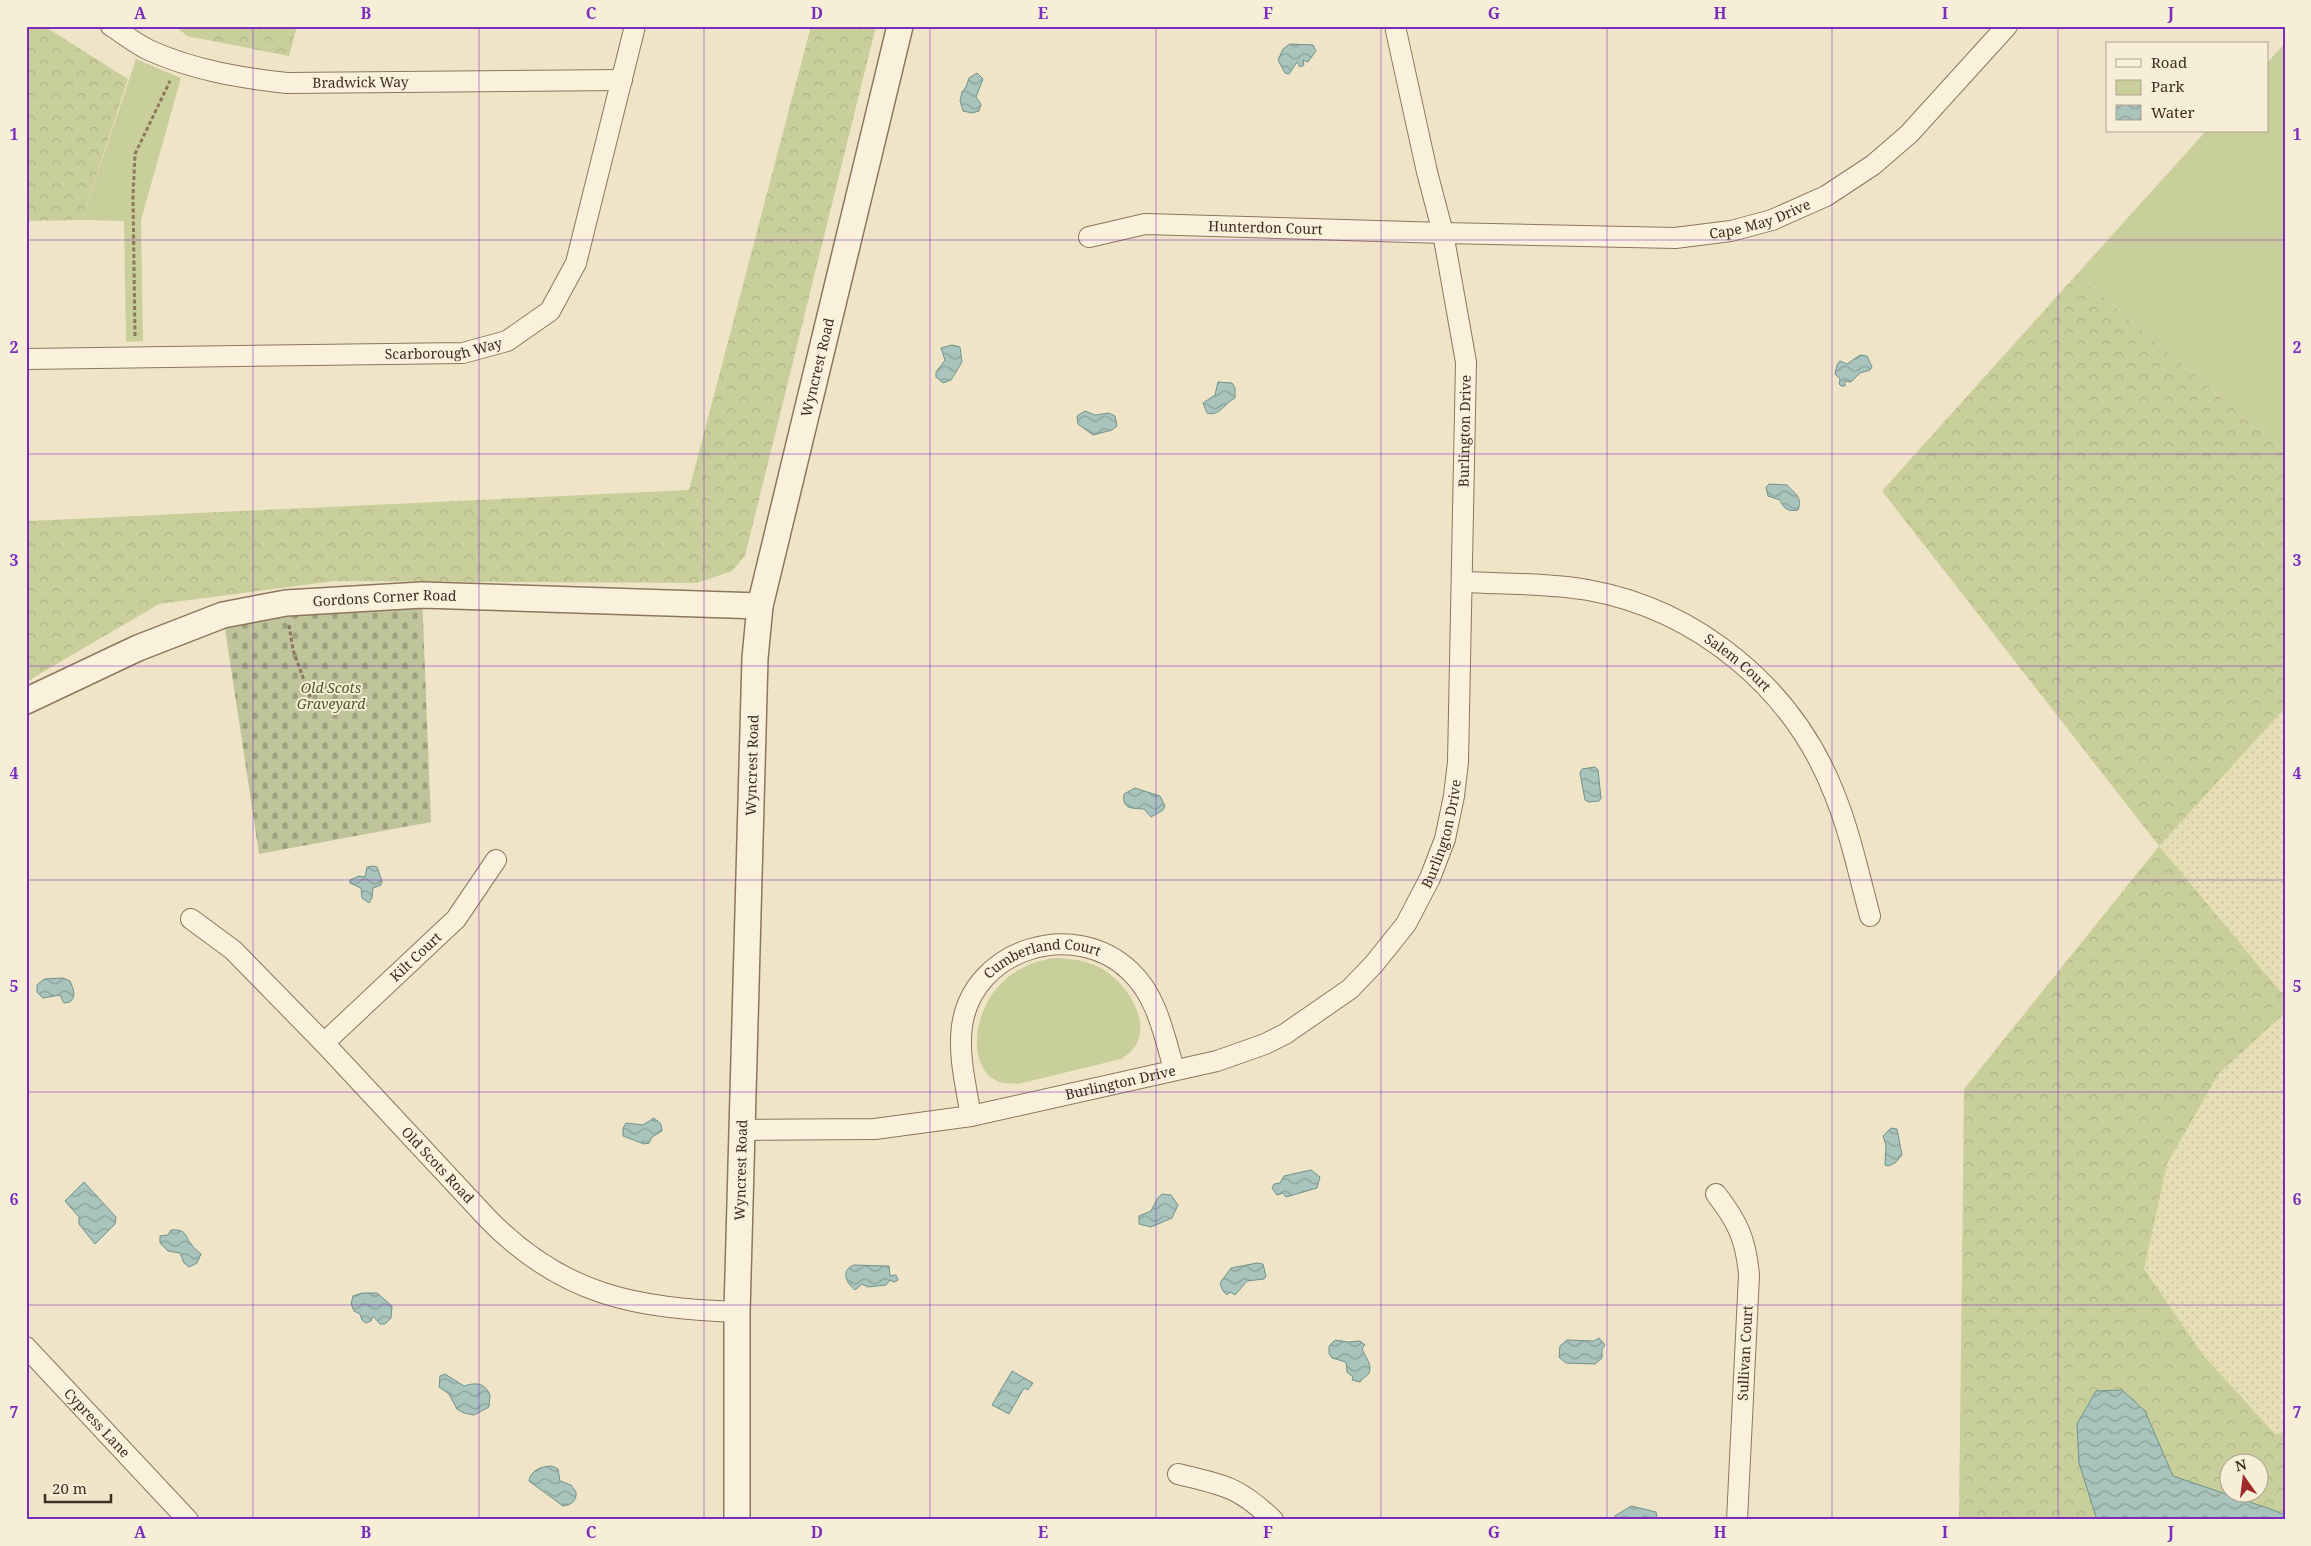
<svg xmlns="http://www.w3.org/2000/svg" width="2311" height="1546" font-family="'Noto Serif',serif">
<defs>
<pattern id="farmland-dots" width="8" height="8" patternUnits="userSpaceOnUse" patternTransform="scale(1.25)"><rect width="8" height="8" fill="#e6deb5"/><path d="M2 2h.1M6 6h.1" fill="none" stroke="#c6bf9b" stroke-width="1.8" stroke-linecap="round"/></pattern>
<pattern id="forest-crowns" width="20" height="18" patternUnits="userSpaceOnUse" patternTransform="scale(1.25)"><rect width="20" height="18" fill="#c9cf9b"/><path d="M2 6a3 3 0 1 1 6 0M12 15a3 3 0 1 1 6 0" fill="none" stroke="#aeb285"/></pattern>
<pattern id="cemetery-stones" width="16" height="16" patternUnits="userSpaceOnUse" patternTransform="scale(1.25)"><rect width="16" height="16" fill="#bfc49a"/><path d="M2 7V4a2 2 0 0 1 4 0v3zM10 15v-3a2 2 0 0 1 4 0v3z" fill="#9ca07d"/></pattern>
<pattern id="water-waves" width="16" height="10" patternUnits="userSpaceOnUse" patternTransform="scale(1.25)"><rect width="16" height="10" fill="#a9c4bc"/><path d="M0 5q4-4 8 0t8 0" fill="none" stroke="#8ba098"/></pattern>
</defs>
<rect width="100%" height="100%" fill="#f0e4c8"/>
<path fill="url(#farmland-dots)" d="M 2285,708 L 2285,997 L 2159,846 Z
M 2285,1013 L 2285,1433 L 2275,1434 L 2204,1356 L 2144,1269 L 2167,1164 L 2219,1073 Z"/>
<path fill="#c9cf9b" d="M 2285,43 L 2285,453 L 2077,274 L 2206,131 L 2267,131 L 2267,63 Z
M 136,59 L 181,78 L 141,220 L 143,341 L 126,342 L 124,221 L 82,220 Z
M 1053,958 C 1068,958 1085,960 1099,967 C 1130,983 1162,1036 1121,1059 L 1018,1084 C 1012,1083 1005,1084 999,1082 C 964,1066 976,1011 997,988 C 1012,970 1031,962 1053,958 Z"/>
<path fill="url(#forest-crowns)" fill-rule="evenodd" d="M 26,26 L 44,26 L 128,79 L 82,220 L 26,221 Z
M 175,26 L 297,26 L 289,56 L 187,36 Z
M 811,26 L 876,26 L 745,556 L 732,571 L 697,583 L 335,581 L 159,604 L 26,682 L 26,524 L 30,521 L 689,490 Z
M 2077,274 L 2285,453 L 2285,708 L 2159,846 L 2285,997 L 2285,1013 L 2219,1073 L 2167,1164 L 2144,1269 L 2204,1356 L 2275,1434 L 2285,1433 L 2285,1520 L 1959,1520 L 1964,1089 L 2159,846 L 1882,491 ZM 2228,1464 L 2258,1464 L 2258,1494 L 2228,1494 Z"/>
<path fill="url(#cemetery-stones)" d="M 422,595 L 431,822 L 259,854 L 223,615 Z"/>
<path fill="url(#water-waves)" stroke="#6f938a" d="M 1290,44 L 1313,45 L 1316,51 L 1308,62 L 1303,60 L 1304,65 L 1300,67 L 1297,62 L 1289,74 L 1285,73 L 1278,60 L 1283,49 Z
M 977,73 L 983,79 L 976,97 L 981,104 L 979,111 L 972,113 L 963,111 L 960,101 L 962,92 L 966,87 L 969,78 Z
M 952,345 L 960,347 L 962,362 L 951,380 L 943,383 L 936,377 L 936,372 L 945,360 L 941,348 Z
M 1860,355 L 1867,356 L 1872,367 L 1870,370 L 1860,373 L 1851,382 L 1845,381 L 1845,386 L 1841,386 L 1839,384 L 1840,379 L 1835,374 L 1837,365 L 1840,361 L 1847,364 Z
M 1218,382 L 1232,383 L 1235,388 L 1235,398 C 1225,403 1219,417 1207,413 L 1203,403 L 1215,395 Z
M 1085,411 L 1095,415 L 1109,413 L 1115,416 L 1117,426 L 1112,430 L 1093,435 L 1078,424 L 1077,416 Z
M 1769,484 L 1787,485 C 1795,494 1803,497 1798,510 C 1788,512 1784,509 1780,500 L 1768,496 L 1766,487 Z
M 1595,767 L 1598,770 L 1601,798 L 1599,801 L 1589,802 L 1585,800 L 1580,773 L 1582,769 Z
M 1135,788 L 1160,796 L 1165,806 L 1163,810 L 1151,817 L 1144,809 C 1132,808 1122,810 1124,794 Z
M 373,866 L 377,867 L 382,881 L 381,885 L 373,888 L 372,898 L 369,903 L 362,898 L 361,888 L 350,883 L 350,880 L 359,876 L 365,877 L 367,867 Z
M 63,978 L 70,981 C 73,988 77,996 70,1002 L 64,1003 L 60,995 L 43,998 L 37,992 L 37,985 L 44,979 Z
M 654,1118 L 661,1124 L 662,1131 L 652,1137 L 649,1143 L 644,1144 L 623,1136 L 623,1128 L 626,1123 L 643,1125 Z
M 1891,1128 L 1897,1129 L 1902,1155 L 1895,1163 L 1888,1166 L 1885,1165 L 1886,1145 L 1883,1136 Z
M 1311,1170 L 1320,1177 L 1317,1188 L 1286,1197 L 1283,1193 L 1277,1195 L 1272,1188 L 1274,1184 L 1280,1183 L 1284,1176 Z
M 84,1182 L 116,1217 L 115,1224 L 95,1244 L 79,1224 L 79,1217 L 65,1201 Z
M 1162,1194 L 1171,1195 L 1178,1205 L 1172,1218 L 1151,1227 L 1139,1224 L 1139,1216 L 1151,1211 L 1157,1199 Z
M 171,1230 C 188,1229 184,1236 192,1245 C 194,1249 198,1251 201,1254 L 197,1263 L 189,1267 L 184,1263 L 180,1253 L 168,1251 L 160,1243 L 160,1236 L 168,1235 Z
M 1257,1263 L 1263,1264 L 1266,1276 L 1264,1279 L 1247,1281 L 1235,1295 L 1230,1292 L 1227,1295 L 1223,1291 L 1220,1283 L 1231,1268 Z
M 854,1265 L 887,1266 L 889,1266 L 890,1276 L 896,1275 L 898,1280 L 894,1282 L 890,1280 L 886,1285 L 868,1287 L 862,1284 L 855,1290 C 846,1283 840,1270 854,1265 Z
M 362,1293 L 377,1293 L 392,1306 L 391,1318 L 385,1324 L 380,1324 L 373,1316 L 371,1321 L 366,1323 L 362,1320 L 360,1314 L 354,1311 L 351,1304 L 353,1296 Z
M 1599,1338 L 1605,1345 L 1602,1349 L 1602,1358 L 1595,1364 L 1566,1363 L 1559,1357 L 1560,1346 L 1567,1340 L 1594,1341 Z
M 1335,1340 L 1348,1342 L 1360,1341 L 1365,1345 L 1362,1348 C 1364,1356 1373,1364 1369,1373 C 1367,1377 1363,1377 1360,1382 L 1352,1380 L 1353,1377 L 1347,1372 L 1346,1362 L 1332,1358 L 1329,1354 L 1329,1346 Z
M 1012,1371 L 1033,1383 L 1028,1390 L 1024,1388 L 1009,1414 L 992,1405 Z
M 445,1374 L 464,1386 C 476,1382 485,1383 490,1395 L 489,1407 L 474,1415 L 464,1413 L 457,1409 L 449,1394 L 439,1387 L 440,1376 Z
M 2122,1390 L 2145,1411 L 2173,1476 L 2273,1510 L 2285,1515 L 2285,1520 L 2097,1520 L 2079,1463 L 2077,1424 L 2096,1391 Z
M 552,1466 L 558,1469 L 560,1481 L 571,1485 L 576,1492 C 577,1500 572,1505 563,1506 L 529,1481 C 530,1471 541,1466 552,1466 Z
M 1631,1506 L 1656,1512 L 1657,1517 L 1656,1520 L 1614,1520 L 1615,1516 Z"/>
<g fill="none" stroke-linecap="round" stroke-linejoin="round">
<g stroke="#8d765c" stroke-width="22">
<g id="minor">
<path id="s1" d="M 111,26 C 124,34 137,45 151,51 C 194,70 240,78 287,83 L 622,80"/>
<path id="s2" d="M 1089,237 L 1145,224 L 1443,233 L 1675,238 L 1731,231 L 1772,220 L 1826,196 L 1873,165 L 1909,134 L 2007,26"/>
<path id="s3" d="M 26,359 L 463,353 L 507,341 L 550,311 L 576,263 L 635,26"/>
<path id="s4" d="M 1463,582 C 1504,584 1547,583 1588,590 C 1698,610 1793,688 1834,793 C 1850,832 1859,875 1870,916"/>
<path id="s5" d="M 191,919 L 233,950 L 324,1043 L 489,1220 C 564,1296 636,1308 737,1312"/>
<path id="s6" d="M 324,1043 L 456,919 L 496,860"/>
<path id="s7" d="M 971,1116 C 966,1087 958,1055 962,1026 C 973,948 1075,918 1130,971 C 1157,996 1164,1035 1174,1069"/>
<path id="s8" d="M 744,1130 L 875,1129 L 971,1116 L 1217,1061 L 1265,1044 L 1285,1034 L 1350,989 L 1374,964 L 1406,924 L 1430,878 L 1445,839 L 1454,796 L 1458,762 L 1466,362 L 1443,233 L 1427,172 L 1395,26"/>
<path d="M 1716,1194 C 1738,1222 1746,1240 1749,1275 L 1737,1520"/>
<path id="s9" d="M 26,1347 L 188,1520"/>
<path d="M 1178,1474 C 1223,1485 1238,1486 1273,1520"/>
</g>
</g>
<g stroke="#8d765c" stroke-width="28">
<g id="tertiary">
<path id="s10" d="M 26,701 L 138,648 L 223,615 L 286,603 L 422,595 L 760,606"/>
<path id="s11" d="M 737,1520 L 737,1312 L 755,658 L 760,606 L 900,26"/>
</g>
</g>
<path stroke="#8d765c" stroke-width="3" stroke-dasharray="4 2.5" stroke-linecap="butt" d="M 135,336 L 133,196 L 135,154 L 170,81
M 289,625 L 293,650 L 315,710"/>
<use href="#minor" stroke="#faf1dc" stroke-width="20"/>
<use href="#tertiary" stroke="#faf1dc" stroke-width="25"/>
</g>
<path fill="none" stroke="#7b2cbf" stroke-width="1" stroke-opacity="0.55" d="M 253,26 L 253,1520M 479,26 L 479,1520M 704,26 L 704,1520M 930,26 L 930,1520M 1156,26 L 1156,1520M 1381,26 L 1381,1520M 1607,26 L 1607,1520M 1832,26 L 1832,1520M 2058,26 L 2058,1520M 26,240 L 2285,240M 26,454 L 2285,454M 26,666 L 2285,666M 26,880 L 2285,880M 26,1092 L 2285,1092M 26,1305 L 2285,1305"/>
<g text-anchor="middle" stroke-width="4" stroke-linejoin="round" paint-order="stroke">
<g font-size="14" fill="#3d2e20" stroke="#f7eed8">
<text dy="5" stroke="none"><textPath href="#s1" startOffset="261">Bradwick Way</textPath></text>
<text dy="5" stroke="none"><textPath href="#s2" startOffset="675">Cape May Drive</textPath></text>
<text dy="5" stroke="none"><textPath href="#s2" startOffset="178">Hunterdon Court</textPath></text>
<text dy="5" stroke="none"><textPath href="#s3" startOffset="418">Scarborough Way</textPath></text>
<text dy="5" stroke="none"><textPath href="#s11" startOffset="1160">Wyncrest Road</textPath></text>
<text dy="5" stroke="none"><textPath href="#s8" startOffset="1221">Burlington Drive</textPath></text>
<text dy="5" stroke="none"><textPath href="#s10" startOffset="378">Gordons Corner Road</textPath></text>
<text dy="5" stroke="none"><textPath href="#s4" startOffset="294">Salem Court</textPath></text>
<text dy="5" stroke="none"><textPath href="#s11" startOffset="755">Wyncrest Road</textPath></text>
<text dy="5" stroke="none"><textPath href="#s8" startOffset="816">Burlington Drive</textPath></text>
<text dy="5" stroke="none"><textPath href="#s6" startOffset="126">Kilt Court</textPath></text>
<text dy="5" stroke="none"><textPath href="#s7" startOffset="209">Cumberland Court</textPath></text>
<text dy="5" stroke="none"><textPath href="#s8" startOffset="381">Burlington Drive</textPath></text>
<text dy="5" stroke="none"><textPath href="#s5" startOffset="349">Old Scots Road</textPath></text>
<text dy="5" stroke="none"><textPath href="#s11" startOffset="350">Wyncrest Road</textPath></text>
<text transform="translate(1745 1353) rotate(-87)" y="5">Sullivan Court</text>
<text dy="5" stroke="none"><textPath href="#s9" startOffset="104">Cypress Lane</textPath></text>
</g>
<g font-size="14" font-style="italic" fill="#4d5a26" stroke="#f7eed8">
<text x="331" y="693">Old Scots<tspan x="331" dy="16">Graveyard</tspan></text>
</g>
</g>
<rect width="2311" height="1546" fill="none" stroke="#f7eed8" stroke-width="55"/>
<rect x="2106" y="42" width="162" height="90" fill="#f7eed8" stroke="#ada18e"/>
<rect x="2116" y="59" width="25" height="8" fill="#faf1dc" stroke="#ada18e"/>
<text x="2151" y="68" font-size="15" fill="#3d2e20">Road</text>
<rect x="2116" y="80" width="25" height="15" fill="#c9cf9b" stroke="#ada18e"/>
<text x="2151" y="92" font-size="15" fill="#3d2e20">Park</text>
<rect x="2116" y="105" width="25" height="15" fill="url(#water-waves)" stroke="#ada18e"/>
<text x="2151" y="118" font-size="15" fill="#3d2e20">Water</text>
<g transform="translate(2244 1478) rotate(346)"><circle r="24" fill="#f7eed8" stroke="#ada18e"/>
<path d="M0-4L9 19L0 12L-9 19Z" fill="#9e2a2b"/>
<text y="-8" font-size="14" font-weight="bold" text-anchor="middle" fill="#3d2e20">N</text>
</g>
<path d="M45 1494v8h66v-8" fill="none" stroke="#3d2e20" stroke-width="2.5"/>
<text x="52" y="1494" font-size="15" fill="#3d2e20" stroke="#f7eed8" stroke-width="4" paint-order="stroke">20 m</text>
<rect x="28" y="28" width="2256" height="1490" fill="none" stroke="#7b2cbf" stroke-width="2"/>
<g font-size="16" text-anchor="middle" font-weight="bold" fill="#7b2cbf">
<text x="140" y="19">A</text>
<text x="366" y="19">B</text>
<text x="591" y="19">C</text>
<text x="817" y="19">D</text>
<text x="1043" y="19">E</text>
<text x="1268" y="19">F</text>
<text x="1494" y="19">G</text>
<text x="1720" y="19">H</text>
<text x="1945" y="19">I</text>
<text x="2171" y="19">J</text>
<text x="14" y="140">1</text>
<text x="2297" y="140">1</text>
<text x="14" y="353">2</text>
<text x="2297" y="353">2</text>
<text x="14" y="566">3</text>
<text x="2297" y="566">3</text>
<text x="14" y="779">4</text>
<text x="2297" y="779">4</text>
<text x="14" y="992">5</text>
<text x="2297" y="992">5</text>
<text x="14" y="1205">6</text>
<text x="2297" y="1205">6</text>
<text x="14" y="1418">7</text>
<text x="2297" y="1418">7</text>
<text x="140" y="1538">A</text>
<text x="366" y="1538">B</text>
<text x="591" y="1538">C</text>
<text x="817" y="1538">D</text>
<text x="1043" y="1538">E</text>
<text x="1268" y="1538">F</text>
<text x="1494" y="1538">G</text>
<text x="1720" y="1538">H</text>
<text x="1945" y="1538">I</text>
<text x="2171" y="1538">J</text>
</g>
</svg>
